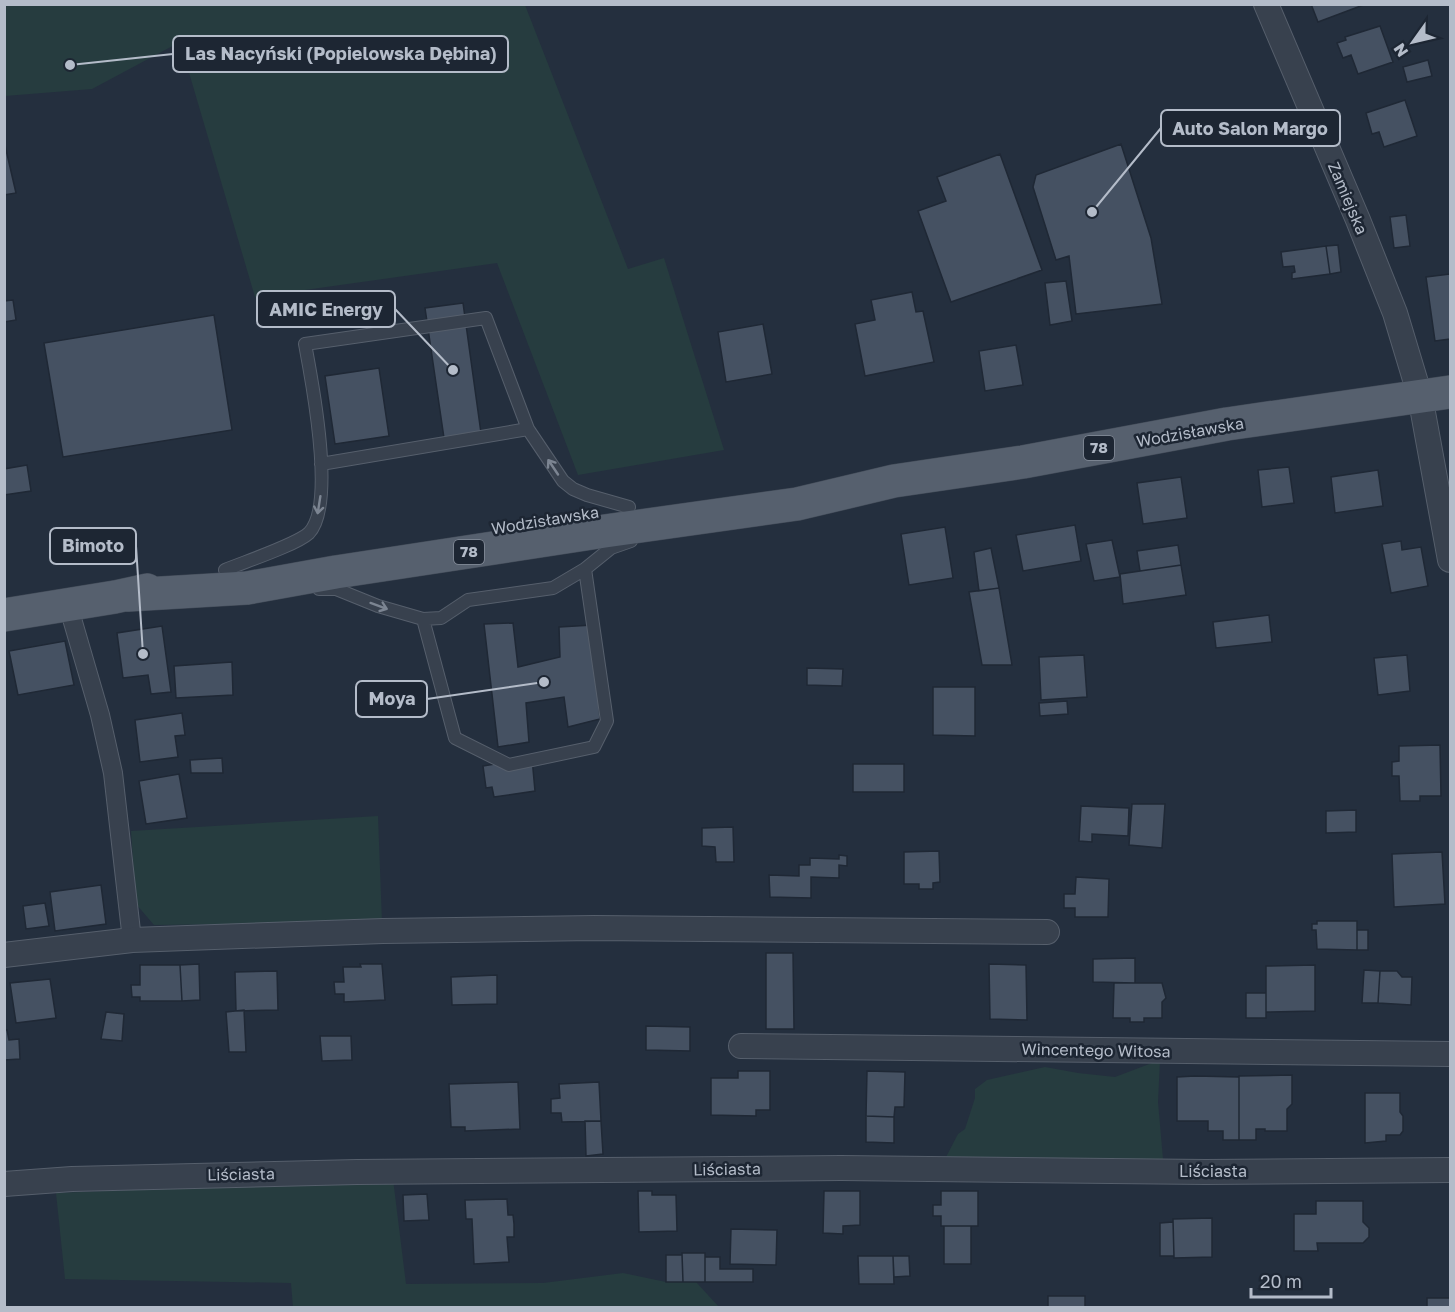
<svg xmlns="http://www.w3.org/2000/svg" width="1455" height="1312" font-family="'Golos Text',sans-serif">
<rect width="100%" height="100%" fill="#242f3e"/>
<path fill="#263c3f" d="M 5,4 L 525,5 L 628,269 L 664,258 L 724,450 L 578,475 L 497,263 L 255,297 L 180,42 L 92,89 L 5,96 Z
M 378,816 L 382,922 L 154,925 L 136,904 L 131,831 Z
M 1160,1060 L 1158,1102 L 1163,1159 L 945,1159 L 958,1134 L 965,1129 L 975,1098 L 975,1089 L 987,1080 L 1045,1067 L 1078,1073 L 1115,1077 Z
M 393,1179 L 406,1284 L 543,1283 L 623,1273 L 666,1282 L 696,1282 L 719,1307 L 293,1308 L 291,1283 L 65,1279 L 56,1193 Z"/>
<path fill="#455162" stroke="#1f2835" stroke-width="1.5" d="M 1311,4 L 1366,4 L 1318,22 Z
M 1380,26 L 1393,62 L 1358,74 L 1351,55 L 1343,58 L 1337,43 L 1346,40 L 1345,37 Z
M 1428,60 L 1432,76 L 1407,82 L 1403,67 Z
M 1405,100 L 1417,136 L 1384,147 L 1379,132 L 1372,134 L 1366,113 Z
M 4,141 L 16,193 L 4,195 Z
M 1121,144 L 1151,238 L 1162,304 L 1076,314 L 1069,256 L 1056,260 L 1033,187 L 1036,175 Z
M 1000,154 L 1042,270 L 951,302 L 918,211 L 946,201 L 937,177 Z
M 1406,215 L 1410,246 L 1394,248 L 1390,217 Z
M 1338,245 L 1341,272 L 1330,274 L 1326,246 Z
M 1326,246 L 1330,274 L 1292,279 L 1292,273 L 1295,272 L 1294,266 L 1283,267 L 1281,252 Z
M 1450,274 L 1450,339 L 1435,341 L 1426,277 Z
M 1066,281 L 1072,321 L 1050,325 L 1045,283 Z
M 912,292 L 916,312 L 923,311 L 934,362 L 865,376 L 855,324 L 875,320 L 871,300 Z
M 13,300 L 16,320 L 4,322 L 4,301 Z
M 463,303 L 481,433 L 444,438 L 425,308 Z
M 214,315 L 232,430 L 63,457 L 44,343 Z
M 763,324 L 772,374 L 726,382 L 718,332 Z
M 1016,345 L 1023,385 L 985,391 L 979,351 Z
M 379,368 L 389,436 L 335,444 L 325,376 Z
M 27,465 L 31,491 L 4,495 L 4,469 Z
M 1289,467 L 1294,503 L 1262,507 L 1258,470 Z
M 1378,470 L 1383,506 L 1335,513 L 1331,477 Z
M 1181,477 L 1187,518 L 1143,524 L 1137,483 Z
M 1075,525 L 1081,561 L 1023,571 L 1016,535 Z
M 945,527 L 953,578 L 909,585 L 901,534 Z
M 1112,540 L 1120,577 L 1094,581 L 1086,544 Z
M 1401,541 L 1402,550 L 1421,547 L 1428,586 L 1391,593 L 1382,544 Z
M 1178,545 L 1181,565 L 1140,571 L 1137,551 Z
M 991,548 L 999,588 L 979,591 L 974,552 Z
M 1181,565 L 1186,595 L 1123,604 L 1120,574 Z
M 999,588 L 1012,665 L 982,665 L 969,592 Z
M 1269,615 L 1272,642 L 1216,648 L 1213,622 Z
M 513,623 L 518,667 L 560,657 L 559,627 L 593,625 L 600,719 L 568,727 L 564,697 L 526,703 L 529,742 L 498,747 L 484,624 Z
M 162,626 L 171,692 L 151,694 L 148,675 L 123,678 L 117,633 Z
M 65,641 L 74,685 L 18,695 L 9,651 Z
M 1084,655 L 1087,697 L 1041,700 L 1039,657 Z
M 1407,655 L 1410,691 L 1378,695 L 1374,658 Z
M 232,662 L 233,695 L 176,698 L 174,666 Z
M 807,668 L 843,669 L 842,686 L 807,685 Z
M 933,687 L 975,687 L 975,736 L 933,735 Z
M 1067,701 L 1068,714 L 1040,716 L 1039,703 Z
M 182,713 L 185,735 L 175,736 L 178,757 L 140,762 L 135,720 Z
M 1440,745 L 1441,796 L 1420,796 L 1420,801 L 1400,801 L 1399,776 L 1392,776 L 1392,762 L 1399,761 L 1399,746 Z
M 222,758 L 223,773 L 191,773 L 190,760 Z
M 532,758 L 535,791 L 494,797 L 492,787 L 486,788 L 483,766 Z
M 853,764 L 904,764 L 904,792 L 853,792 Z
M 179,774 L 187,818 L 146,824 L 139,781 Z
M 1132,804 L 1165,804 L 1162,848 L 1129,845 Z
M 1081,806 L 1129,808 L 1128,836 L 1092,834 L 1092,842 L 1079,841 Z
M 1356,810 L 1356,832 L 1326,833 L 1326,811 Z
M 733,827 L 734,862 L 716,862 L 715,847 L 702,846 L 702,828 Z
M 939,851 L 940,882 L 933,883 L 933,889 L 919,889 L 919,884 L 904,884 L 904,852 Z
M 1442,852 L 1445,904 L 1394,907 L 1392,854 Z
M 839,855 L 847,856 L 847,866 L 839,865 L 839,878 L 811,877 L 811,898 L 770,897 L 769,875 L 799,876 L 799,865 L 810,865 L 810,858 L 839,859 Z
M 1076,877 L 1109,879 L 1108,917 L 1075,917 L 1075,908 L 1064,908 L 1064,894 L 1075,894 Z
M 101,885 L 106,924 L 55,931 L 50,892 Z
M 45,903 L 49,926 L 26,929 L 23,906 Z
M 1317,921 L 1357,921 L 1357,950 L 1317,949 L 1316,930 L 1312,930 L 1312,924 L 1317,924 Z
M 1357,930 L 1368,930 L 1368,950 L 1357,950 Z
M 766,953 L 793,953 L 794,1029 L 766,1029 Z
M 1135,958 L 1135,983 L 1093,982 L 1093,959 Z
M 199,964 L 200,1000 L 182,1001 L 180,965 Z
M 360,964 L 382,964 L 385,1000 L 344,1002 L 344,994 L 335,994 L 334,982 L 344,982 L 343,967 L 361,967 Z
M 989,964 L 1026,965 L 1027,1020 L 990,1019 Z
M 140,965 L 180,965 L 182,1001 L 140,1001 L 140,997 L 132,997 L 131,985 L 140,985 Z
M 1315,965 L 1315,1011 L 1266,1012 L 1266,966 Z
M 1364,970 L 1380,971 L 1378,1003 L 1362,1003 Z
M 277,971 L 278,1010 L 236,1011 L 235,972 Z
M 1380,971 L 1397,971 L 1402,977 L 1412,977 L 1411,1005 L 1378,1003 Z
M 497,975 L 497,1004 L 452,1005 L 451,977 Z
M 50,979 L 56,1018 L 16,1023 L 10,983 Z
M 1114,983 L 1162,983 L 1166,998 L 1162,1002 L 1162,1018 L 1144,1018 L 1144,1022 L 1130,1022 L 1130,1018 L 1113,1018 Z
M 1246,993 L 1266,993 L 1266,1018 L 1246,1018 Z
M 244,1010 L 246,1052 L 229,1052 L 226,1012 Z
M 106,1012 L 124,1014 L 122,1041 L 101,1039 Z
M 646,1026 L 690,1027 L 690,1051 L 646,1050 Z
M 4,1030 L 7,1030 L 9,1040 L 19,1039 L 20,1059 L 4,1060 Z
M 320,1036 L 351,1036 L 352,1060 L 322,1061 Z
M 738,1071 L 770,1071 L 770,1110 L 756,1110 L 756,1116 L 711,1115 L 711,1078 L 738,1078 Z
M 867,1071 L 905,1072 L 904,1107 L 895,1107 L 894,1117 L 866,1116 Z
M 1292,1075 L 1292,1104 L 1287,1109 L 1287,1131 L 1265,1131 L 1265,1129 L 1256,1129 L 1256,1140 L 1239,1140 L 1239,1076 Z
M 1195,1076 L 1239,1077 L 1239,1140 L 1223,1140 L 1223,1131 L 1208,1131 L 1208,1121 L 1177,1121 L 1177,1077 Z
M 518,1082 L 520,1129 L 465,1131 L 465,1127 L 451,1127 L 449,1084 Z
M 599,1082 L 601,1121 L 562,1122 L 561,1113 L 551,1113 L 551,1099 L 560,1098 L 559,1084 Z
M 1365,1093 L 1400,1093 L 1400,1112 L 1403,1116 L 1403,1131 L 1400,1135 L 1386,1135 L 1386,1141 L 1365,1143 Z
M 866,1116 L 894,1117 L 894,1143 L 866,1142 Z
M 585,1121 L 601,1121 L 603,1154 L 586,1156 Z
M 638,1191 L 652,1191 L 652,1195 L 676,1195 L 677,1231 L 639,1232 Z
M 824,1191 L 860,1191 L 860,1225 L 843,1226 L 843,1234 L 823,1233 Z
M 941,1191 L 978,1191 L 978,1226 L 941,1226 L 941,1216 L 933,1216 L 933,1205 L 941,1205 Z
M 427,1194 L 429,1220 L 404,1221 L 403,1195 Z
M 507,1199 L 508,1215 L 513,1215 L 514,1224 L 514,1237 L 507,1237 L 509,1262 L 474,1264 L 472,1219 L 466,1219 L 465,1200 Z
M 1316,1201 L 1363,1201 L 1363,1222 L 1369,1228 L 1369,1237 L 1363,1243 L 1317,1243 L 1318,1251 L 1294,1251 L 1294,1214 L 1316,1214 Z
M 1212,1218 L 1212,1257 L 1174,1258 L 1173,1219 Z
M 1173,1222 L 1174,1256 L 1160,1256 L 1160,1223 Z
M 944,1226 L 971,1226 L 971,1264 L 944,1264 Z
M 731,1229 L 777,1230 L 776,1265 L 730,1264 Z
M 682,1253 L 705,1253 L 705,1282 L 683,1282 Z
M 666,1255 L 682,1255 L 683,1282 L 666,1282 Z
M 858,1256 L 893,1256 L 894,1284 L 859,1284 Z
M 893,1256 L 909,1256 L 910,1276 L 894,1277 Z
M 705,1257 L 720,1257 L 720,1269 L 753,1269 L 753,1282 L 705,1282 Z
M 1048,1296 L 1085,1296 L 1085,1308 L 1048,1308 Z
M 1427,1298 L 1450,1298 L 1450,1308 L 1427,1308 Z"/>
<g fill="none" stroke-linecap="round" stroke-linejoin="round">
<g stroke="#565f6c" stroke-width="14">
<path id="service" d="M 321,464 L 528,429
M 225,570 C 244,562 296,545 309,533 C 336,505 312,381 305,344 L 486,318 L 528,429 L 563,481 L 573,489 L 587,495 L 629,507
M 319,589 L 336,589 L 378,606 L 423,619 L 441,618 L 468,600 L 553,588 L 585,569 L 611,548 L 631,541
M 423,619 L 455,738 L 509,765 L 594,747 L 607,721 L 585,569"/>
</g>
<g stroke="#565f6c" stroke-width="20">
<path id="pedestrian" d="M 68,605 L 100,715 L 113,773 L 132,940"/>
</g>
<g stroke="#565f6c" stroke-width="26">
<path id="minor" d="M 1266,4 L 1358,220 L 1395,313 L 1420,396 L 1450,560
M 4,955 L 132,940 L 383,931 L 594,928 L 1047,932
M 741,1046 L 1450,1054
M 4,1184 L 72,1179 L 357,1172 L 841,1168 L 1205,1172 L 1450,1170"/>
</g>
<g stroke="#414a57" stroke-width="34">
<path id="primary" d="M 128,595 L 247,588 L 336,572 L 605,531 L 797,504 L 894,481 L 1023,462 L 1227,424 L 1450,392
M 4,615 L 115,597 L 147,590"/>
</g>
<use href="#service" stroke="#38414e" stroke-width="12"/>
<use href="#pedestrian" stroke="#38414e" stroke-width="18"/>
<use href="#minor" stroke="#38414e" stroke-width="24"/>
<use href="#primary" stroke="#56606e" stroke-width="33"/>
</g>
<defs><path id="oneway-shaft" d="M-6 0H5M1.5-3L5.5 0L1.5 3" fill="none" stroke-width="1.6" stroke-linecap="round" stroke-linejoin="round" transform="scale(1.5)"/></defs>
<g stroke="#7c8592">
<use href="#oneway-shaft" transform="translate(553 467) rotate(-124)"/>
<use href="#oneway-shaft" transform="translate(319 505) rotate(99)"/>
<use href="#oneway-shaft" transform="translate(379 606) rotate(20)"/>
</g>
<g text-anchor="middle" stroke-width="5" stroke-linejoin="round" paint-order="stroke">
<g fill="#1d2633" stroke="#878f9c" stroke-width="1.5">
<rect x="1084" y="436" width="30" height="24" rx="4.5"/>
<rect x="454" y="540" width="30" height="24" rx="4.5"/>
</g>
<g font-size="15" font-weight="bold" fill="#b4bcc9">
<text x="1099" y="453">78</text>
<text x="469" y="557">78</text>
</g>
<g font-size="16" fill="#b4bcc9" stroke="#1d2633">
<text transform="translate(1348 198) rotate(67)" y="6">Zamiejska</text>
<text transform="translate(1190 432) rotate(-10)" y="6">Wodzisławska</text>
<text transform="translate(545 520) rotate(-9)" y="6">Wodzisławska</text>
<text transform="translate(1096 1050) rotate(1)" y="6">Wincentego Witosa</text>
<text transform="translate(727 1169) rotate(-1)" y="6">Liściasta</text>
<text x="1213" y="1177">Liściasta</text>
<text transform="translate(241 1174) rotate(-1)" y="6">Liściasta</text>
</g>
</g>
<path fill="none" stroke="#b4bcc9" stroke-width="2" d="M70 65L173 54M1092 212L1161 128M453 370L395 309M143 654L136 546M544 682L427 699"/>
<g fill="#b4bcc9" stroke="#1d2633" stroke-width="2">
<circle cx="70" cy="65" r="6"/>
<circle cx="1092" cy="212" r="6"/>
<circle cx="453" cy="370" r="6"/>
<circle cx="143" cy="654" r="6"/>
<circle cx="544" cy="682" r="6"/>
</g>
<g fill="#1d2633" stroke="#b4bcc9" stroke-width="2">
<rect x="173" y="36" width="335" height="36" rx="6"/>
<rect x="1161" y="110" width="179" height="36" rx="6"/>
<rect x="257" y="291" width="138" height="36" rx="6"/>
<rect x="50" y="528" width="86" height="36" rx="6"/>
<rect x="356" y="681" width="71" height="36" rx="6"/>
</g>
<g font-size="18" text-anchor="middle" font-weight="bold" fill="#b4bcc9">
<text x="341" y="60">Las Nacyński (Popielowska Dębina)</text>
<text x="1250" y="135">Auto Salon Margo</text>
<text x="326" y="316">AMIC Energy</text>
<text x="93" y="552">Bimoto</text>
<text x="392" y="705">Moya</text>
</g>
<rect width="1455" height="1312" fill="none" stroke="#b4bcc9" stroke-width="12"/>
<g transform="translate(1413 42) rotate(236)" stroke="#1d2633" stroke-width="4.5" paint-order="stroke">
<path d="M0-4.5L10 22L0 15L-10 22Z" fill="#b4bcc9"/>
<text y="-9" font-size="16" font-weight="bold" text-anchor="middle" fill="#b4bcc9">N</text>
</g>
<path d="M1251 1288v9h80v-9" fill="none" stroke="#b4bcc9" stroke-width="3"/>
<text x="1260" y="1288" font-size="18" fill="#b4bcc9" stroke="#1d2633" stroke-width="4.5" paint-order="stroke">20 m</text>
</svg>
